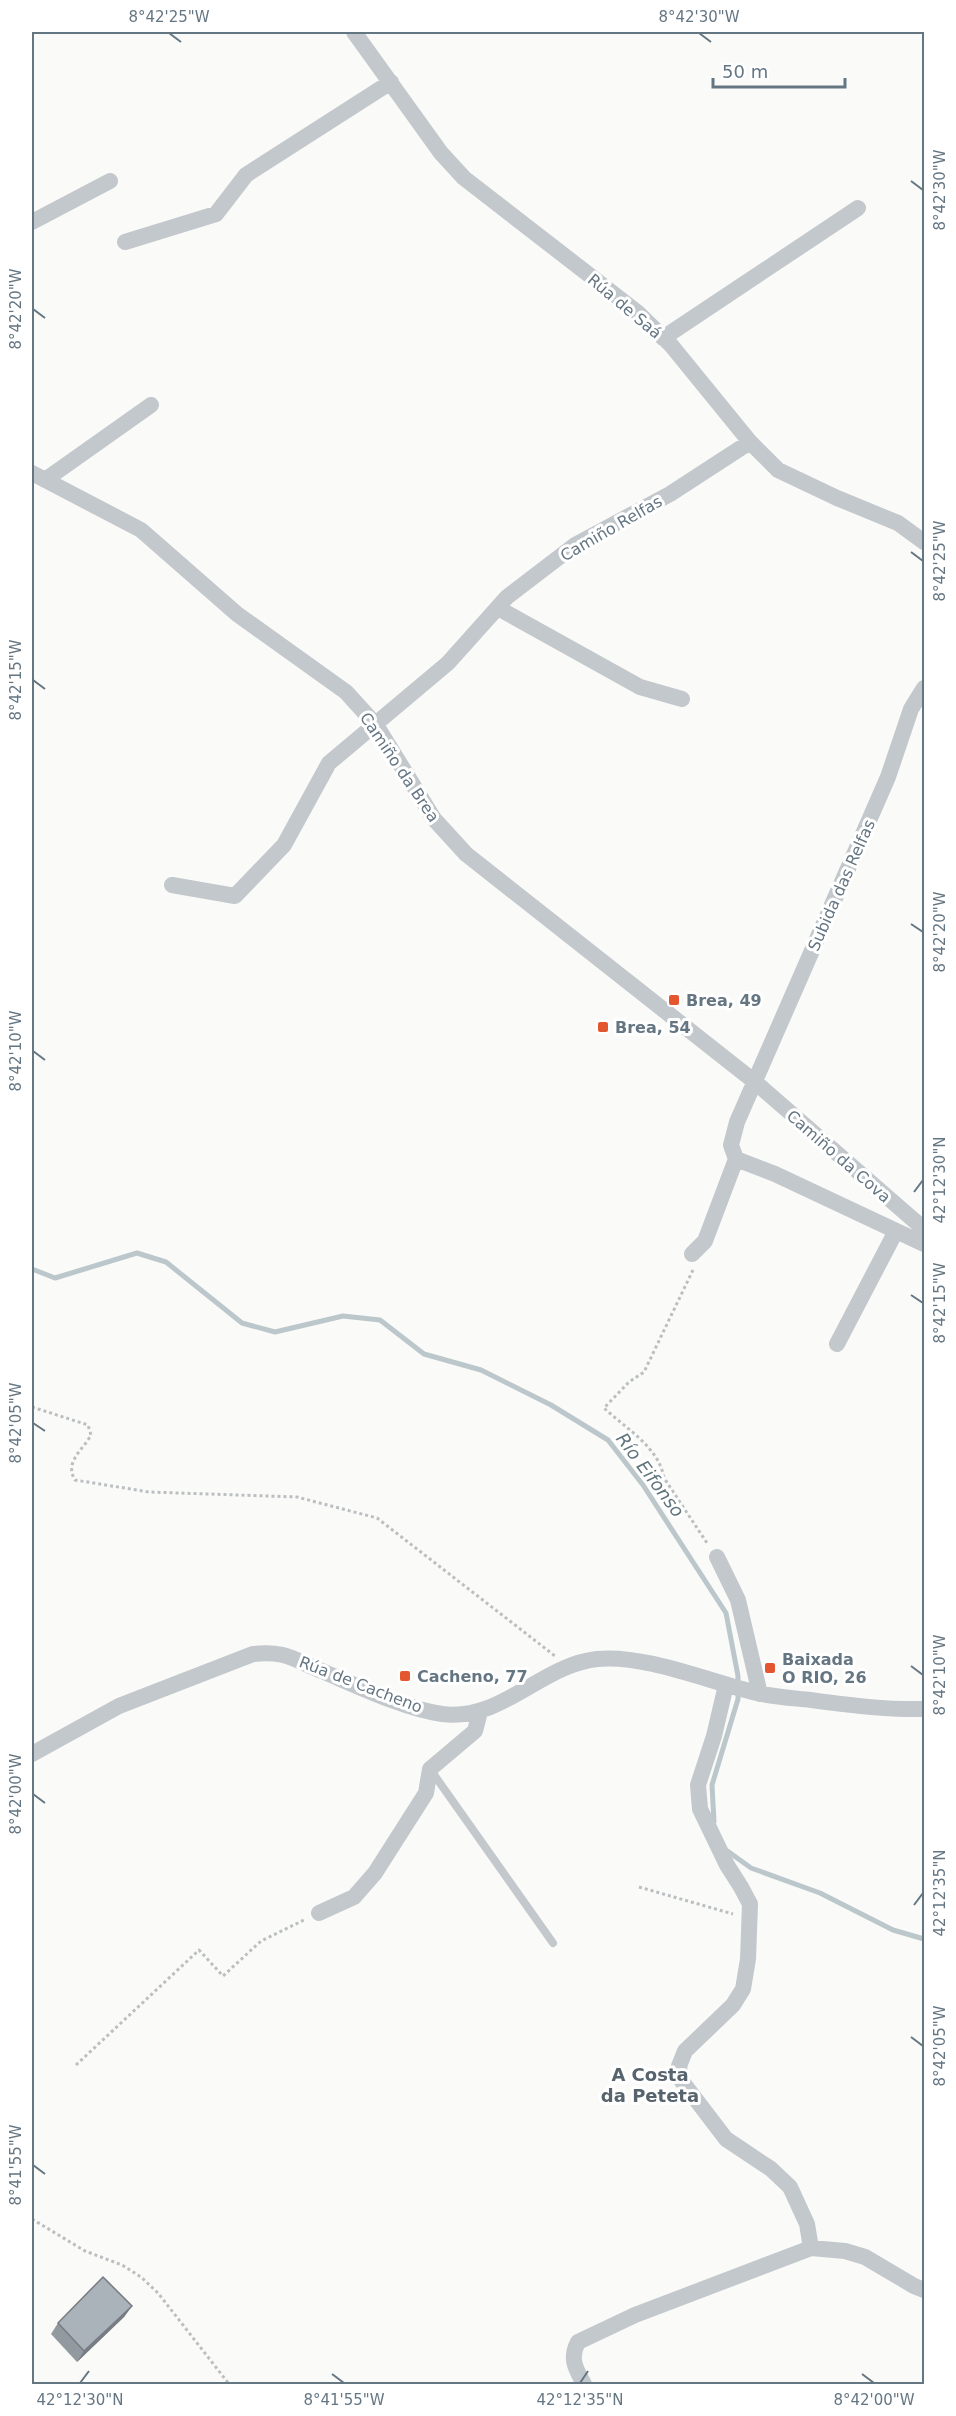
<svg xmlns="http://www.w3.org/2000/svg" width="956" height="2416" font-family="'DejaVu Sans',sans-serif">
<rect width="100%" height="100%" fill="#fafaf8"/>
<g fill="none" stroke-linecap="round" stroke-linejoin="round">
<path stroke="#bbc7cb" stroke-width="5" d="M 32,1269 L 55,1278 L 137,1253 L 166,1262 L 242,1323 L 275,1332 L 343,1316 L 380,1320 L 424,1354 L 481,1370 L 551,1405 L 608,1440 L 643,1485 L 726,1613 L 738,1676 L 738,1699 L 712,1785 L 714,1822
M 726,1850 L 751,1868 L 820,1893 L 893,1930 L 924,1939"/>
<path stroke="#bbbfc2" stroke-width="3" stroke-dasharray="3 3" stroke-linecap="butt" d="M 693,1270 L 644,1372 L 629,1382 L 604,1408 C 625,1428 659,1447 664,1478 L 707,1543
M 32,1407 L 88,1425 L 91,1435 C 83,1450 64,1462 75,1480 L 149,1492 L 297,1497 L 377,1518 L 555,1656
M 639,1887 L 733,1914
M 76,2065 L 199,1950 L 223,1976 L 261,1941 L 304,1920
M 32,2219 L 85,2251 L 122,2265 L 141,2277 L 158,2293 L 229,2384"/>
<path stroke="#c3c8cc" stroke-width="8" d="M 430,1769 L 553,1943"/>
<path stroke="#c3c8cc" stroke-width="16" d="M 354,32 L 441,153 L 464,178 L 637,312 L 671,345 L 750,442 L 778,470 L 837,498 L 898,523 L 924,542
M 32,222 L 110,181
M 125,242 L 216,214 L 246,175 L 391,82
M 663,338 L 858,208
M 32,473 L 141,530 L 237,614 L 346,692 L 376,725 L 434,819 L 466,854 L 755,1082 L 924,1229
M 45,480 L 151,405
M 498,608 L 640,687 L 682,699
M 172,885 L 235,896 L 284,845 L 329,763 L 448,663 L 507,597 L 575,545 L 670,494 L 750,442
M 736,1159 L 775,1174 L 924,1244
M 692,1254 L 705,1241 L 736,1159 L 731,1145 L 737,1122 L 888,777 L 911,709 L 924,688
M 837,1344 L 896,1231
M 717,1557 L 738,1600 L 760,1694
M 726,1685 L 714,1736 L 698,1785 L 700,1809 L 727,1865 L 741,1887 L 750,1904 L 748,1959 L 743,1989 L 733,2005 L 685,2051 L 679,2066 L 681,2080 L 726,2139 L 771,2169 L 790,2187 L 807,2224 L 811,2248
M 32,1754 L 119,1706 L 253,1654 C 285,1650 294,1660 322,1671 C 357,1686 405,1709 442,1714 C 501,1722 541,1665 597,1659 C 645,1654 710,1682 757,1693 C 775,1697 793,1698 811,1700 C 849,1705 886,1710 924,1709
M 319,1913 L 354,1897 L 375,1873 L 426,1793 L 430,1769 L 475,1731 L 480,1712
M 584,2384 C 576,2369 569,2359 578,2342 L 635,2315 L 811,2248 L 845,2251 L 865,2257 L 914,2286 L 924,2290"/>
</g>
<path fill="#929a9f" d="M 132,2306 L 124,2317 L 77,2362 L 51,2334 L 58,2323 Z"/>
<path fill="#777d82" d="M 132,2306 L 124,2317 L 77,2362 L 84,2351 Z"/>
<path fill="#aab3b9" stroke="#777d82" stroke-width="1.5" d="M 103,2277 L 132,2306 L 84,2351 L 58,2323 Z"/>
<path fill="none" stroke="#657683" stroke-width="2" d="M 169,33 L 181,42M 699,33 L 711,42M 911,181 L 923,190M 33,309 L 45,318M 911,552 L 923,561M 33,680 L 45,689M 911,924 L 923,932M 33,1051 L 45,1060M 914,1192 L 923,1180M 911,1295 L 923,1303M 33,1423 L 45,1431M 911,1666 L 923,1675M 33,1794 L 45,1803M 914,1905 L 923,1893M 911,2037 L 923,2046M 33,2165 L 45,2174M 332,2374 L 344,2383M 862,2374 L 874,2383M 80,2383 L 89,2371M 580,2383 L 588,2371"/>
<g fill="#e4572e" stroke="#fff" stroke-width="2">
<rect x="668" y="994" width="12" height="12" rx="3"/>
<rect x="597" y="1021" width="12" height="12" rx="3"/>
<rect x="764" y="1662" width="12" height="12" rx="3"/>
<rect x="399" y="1670" width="12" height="12" rx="3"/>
</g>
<g text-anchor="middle" stroke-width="6" stroke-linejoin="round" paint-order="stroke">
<g font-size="16" fill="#657683" stroke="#fff">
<text transform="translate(625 306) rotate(40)" y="6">Rúa de Saá</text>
<text transform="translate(611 528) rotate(-30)" y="6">Camiño Relfas</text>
<text transform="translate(400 767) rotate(56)" y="6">Camiño da Brea</text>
<text transform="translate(841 885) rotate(-66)" y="6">Subida das Relfas</text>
<text transform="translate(839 1156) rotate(41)" y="6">Camiño da Cova</text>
<text transform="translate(361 1684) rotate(21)" y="6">Rúa de Cacheno</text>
</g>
<g font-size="16" font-weight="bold" fill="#657683" stroke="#fff" text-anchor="start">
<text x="686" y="1006">Brea, 49</text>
<text x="615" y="1033">Brea, 54</text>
<text x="782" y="1665">Baixada<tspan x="782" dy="18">O RIO, 26</tspan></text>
<text x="417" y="1682">Cacheno, 77</text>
</g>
<g font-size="18" font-style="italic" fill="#60757c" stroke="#fff">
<text transform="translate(650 1475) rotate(53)" y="6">Río Eifonso</text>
</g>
<g font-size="18" font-weight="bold" fill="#57646e" stroke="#fff">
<text x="650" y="2081">A Costa<tspan x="650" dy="21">da Peteta</tspan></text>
</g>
</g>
<rect width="956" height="2416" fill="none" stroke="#ffffff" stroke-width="66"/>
<path d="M713 78v9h132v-9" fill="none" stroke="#657683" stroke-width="3"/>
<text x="722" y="78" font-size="18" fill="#657683" stroke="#ffffff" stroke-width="4.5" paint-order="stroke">50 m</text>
<rect x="33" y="33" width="890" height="2350" fill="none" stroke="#657683" stroke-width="2"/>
<g font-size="15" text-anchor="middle" fill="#657683">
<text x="169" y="22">8°42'25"W</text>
<text x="699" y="22">8°42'30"W</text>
<text transform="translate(940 190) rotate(-90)" y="5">8°42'30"W</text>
<text transform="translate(16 309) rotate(-90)" y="5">8°42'20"W</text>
<text transform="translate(940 561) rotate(-90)" y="5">8°42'25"W</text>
<text transform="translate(16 680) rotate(-90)" y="5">8°42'15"W</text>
<text transform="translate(940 932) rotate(-90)" y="5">8°42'20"W</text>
<text transform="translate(16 1051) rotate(-90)" y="5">8°42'10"W</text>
<text transform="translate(940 1180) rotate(-90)" y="5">42°12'30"N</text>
<text transform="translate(940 1303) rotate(-90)" y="5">8°42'15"W</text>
<text transform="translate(16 1423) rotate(-90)" y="5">8°42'05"W</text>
<text transform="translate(940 1675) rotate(-90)" y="5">8°42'10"W</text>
<text transform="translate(16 1794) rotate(-90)" y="5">8°42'00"W</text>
<text transform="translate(940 1893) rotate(-90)" y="5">42°12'35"N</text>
<text transform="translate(940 2046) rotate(-90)" y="5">8°42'05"W</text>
<text transform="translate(16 2165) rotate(-90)" y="5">8°41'55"W</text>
<text x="80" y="2405">42°12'30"N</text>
<text x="344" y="2405">8°41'55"W</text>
<text x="580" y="2405">42°12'35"N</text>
<text x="874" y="2405">8°42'00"W</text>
</g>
</svg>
